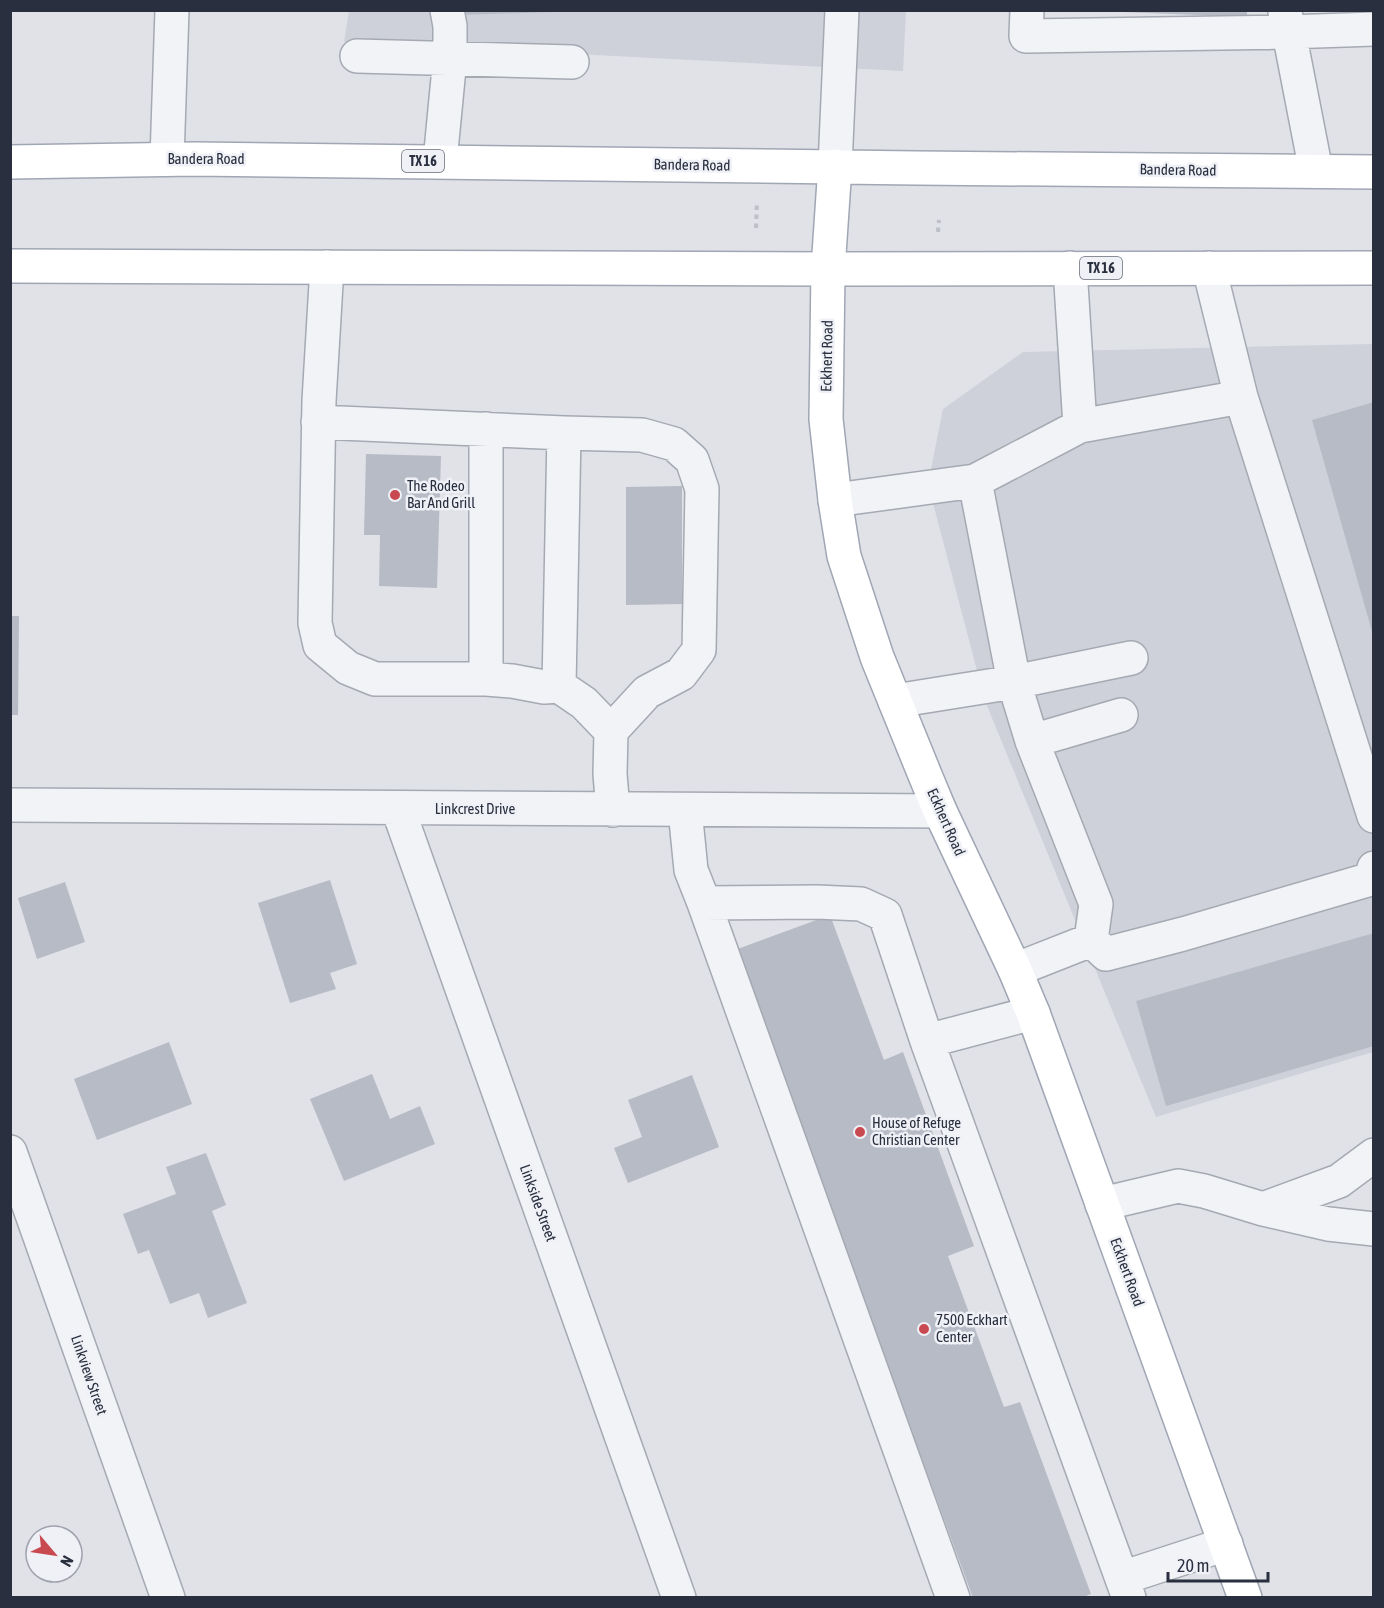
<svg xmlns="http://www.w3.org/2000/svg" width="1384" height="1608" font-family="'Asap Condensed',sans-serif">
<rect width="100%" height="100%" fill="#e0e2e8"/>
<path fill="#ced1da" d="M 349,11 L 906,11 L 903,71 L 344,42 Z
M 1373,344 L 1373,1052 L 1156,1117 L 985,701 L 928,484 L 943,409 L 1023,352 Z"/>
<path fill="#b7bbc5" d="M 459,10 L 553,10 L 553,12 L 459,15 Z
M 1123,10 L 1247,10 L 1247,17 L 1123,12 Z
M 1374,402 L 1374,635 L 1373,635 L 1312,420 Z
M 366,454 L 441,456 L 437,588 L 379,586 L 380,535 L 364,535 Z
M 682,486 L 682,604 L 626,605 L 626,487 Z
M 10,616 L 19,616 L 18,715 L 10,715 Z
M 330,880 L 357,964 L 330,973 L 336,989 L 290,1003 L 258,903 Z
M 65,882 L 85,942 L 37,959 L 18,898 Z
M 830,915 L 884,1060 L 903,1052 L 974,1246 L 948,1256 L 1004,1407 L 1020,1402 L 1091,1594 L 1081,1598 L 973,1598 L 735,950 Z
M 1374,933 L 1374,1046 L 1166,1106 L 1136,1001 Z
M 169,1042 L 192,1104 L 97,1140 L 74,1079 Z
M 372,1074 L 390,1119 L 420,1106 L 435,1144 L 344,1181 L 310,1099 Z
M 692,1075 L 719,1147 L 628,1183 L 614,1148 L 642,1137 L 628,1100 Z
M 206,1153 L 226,1205 L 212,1211 L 247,1303 L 208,1318 L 199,1293 L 170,1304 L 149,1250 L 138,1254 L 123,1214 L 176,1194 L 166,1167 Z"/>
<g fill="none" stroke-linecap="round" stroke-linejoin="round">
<g stroke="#a5a9b2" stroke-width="36">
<path id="minor" d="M 1027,10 L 1026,36 L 1288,32 L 1374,29
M 1285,12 L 1316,171
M 357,56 L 572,62
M 167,159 L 172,10
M 440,161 L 450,58 L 450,26 L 447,10
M 835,166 L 842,10
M 327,267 L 319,401 L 315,623 L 320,645 L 348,668 L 375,679 L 486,679 L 512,681 L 544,687 L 559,686 L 584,703 L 611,731
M 1070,268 L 1080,426 L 1241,397
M 1209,268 L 1241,397 L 1374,816
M 318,422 L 564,433 L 642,435 L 674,444 L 692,460 L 702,489 L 699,650 L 681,674 L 647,692 L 611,731 L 610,774 L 613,810
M 975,481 L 1080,426
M 835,500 L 975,481 L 1014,682 L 895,701
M 486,679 L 486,429
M 559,686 L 564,433
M 1032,741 L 1121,715
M 10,805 L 940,811
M 398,809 L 679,1598
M 685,810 L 691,870 L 704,903 L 817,902 L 861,904 L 885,915 L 927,1041 L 1033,1013
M 704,903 L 953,1598
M 1091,940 L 1096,904 L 1032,741 L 1014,682 L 1131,658
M 1015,970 L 1091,940 L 1106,954 L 1183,934 L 1371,879 L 1374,868
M 927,1041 L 1129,1598
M 10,1152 L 168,1598
M 1102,1204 L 1178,1186 L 1204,1191 L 1263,1209 L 1328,1224 L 1374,1229
M 1263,1209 L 1339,1181 L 1374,1155
M 1122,1578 L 1226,1544"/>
</g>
<g stroke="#a0a6b4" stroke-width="36">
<path id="major" d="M 10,162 L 194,159 L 917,168 L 1374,172
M 835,166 L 828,269 L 826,419 L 835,500 L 844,556 L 877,657 L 925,775 L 940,811 L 1015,970 L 1033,1013 L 1245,1598
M 10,266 L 828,269 L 1374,268"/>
</g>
<path stroke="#bec0c7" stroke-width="4" stroke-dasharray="4.5 4.5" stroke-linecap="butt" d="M 756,228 L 757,201
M 938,232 L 939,220"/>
<use href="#minor" stroke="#f2f3f7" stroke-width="33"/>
<use href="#major" stroke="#fff" stroke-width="33"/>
</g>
<g fill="#c94950" stroke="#eff1f6" stroke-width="2">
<circle cx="395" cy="495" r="6"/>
<circle cx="860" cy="1132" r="6"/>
<circle cx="924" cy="1329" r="6"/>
</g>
<g text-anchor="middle" stroke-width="5" stroke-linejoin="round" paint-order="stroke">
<g fill="#eff1f6" stroke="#646976" stroke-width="1.5">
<rect x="402" y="150" width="42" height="22" rx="4.5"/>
<rect x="1080" y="257" width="42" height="22" rx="4.5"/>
</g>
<g font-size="14" font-weight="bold" fill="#292f3f">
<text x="423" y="166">TX 16</text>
<text x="1101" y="273">TX 16</text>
</g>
<g font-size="15" fill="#292f3f" stroke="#eff1f6">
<text x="206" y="164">Bandera Road</text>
<text transform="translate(692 165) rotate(1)" y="5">Bandera Road</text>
<text transform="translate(1178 170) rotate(1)" y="5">Bandera Road</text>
<text transform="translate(827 356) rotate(-89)" y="5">Eckhert Road</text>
<text x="475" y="814">Linkcrest Drive</text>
<text transform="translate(946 822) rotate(66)" y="5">Eckhert Road</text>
<text transform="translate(538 1203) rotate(70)" y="5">Linkside Street</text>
<text transform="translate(1127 1272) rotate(70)" y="5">Eckhert Road</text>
<text transform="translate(89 1375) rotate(71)" y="5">Linkview Street</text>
</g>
<g font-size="15" fill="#292f3f" stroke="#eff1f6" text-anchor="start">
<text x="407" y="491">The Rodeo<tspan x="407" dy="17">Bar And Grill</tspan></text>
<text x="872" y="1128">House of Refuge<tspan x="872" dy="17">Christian Center</tspan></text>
<text x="936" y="1325">7500 Eckhart<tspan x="936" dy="17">Center</tspan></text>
</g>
</g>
<rect width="1384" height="1608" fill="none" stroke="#292f3f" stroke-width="24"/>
<g transform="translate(54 1554) rotate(119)"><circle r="28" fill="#eff1f6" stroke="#a0a3ad" stroke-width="1.5"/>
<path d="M0-4.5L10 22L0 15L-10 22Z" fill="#c94950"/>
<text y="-9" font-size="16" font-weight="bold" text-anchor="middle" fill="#292f3f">N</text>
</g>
<path d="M1168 1572v9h100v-9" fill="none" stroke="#292f3f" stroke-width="3"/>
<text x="1177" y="1572" font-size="18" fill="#292f3f" stroke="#eff1f6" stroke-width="4.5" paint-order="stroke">20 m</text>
</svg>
